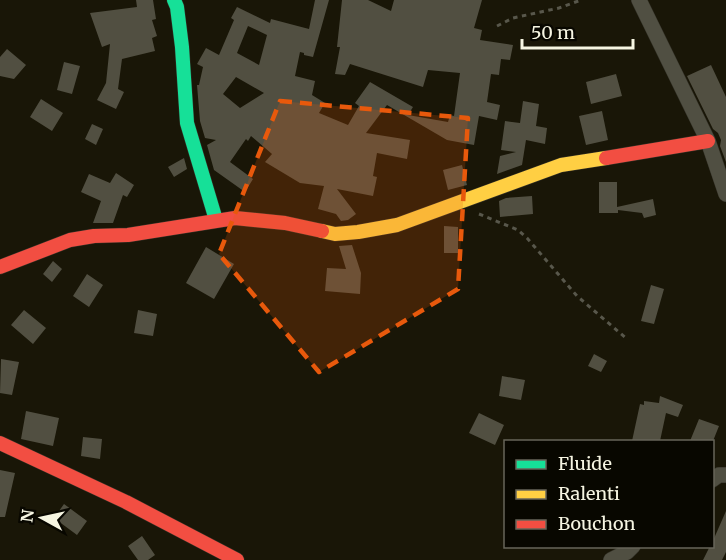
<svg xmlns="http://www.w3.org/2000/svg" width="726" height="560" font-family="Merriweather,serif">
<rect width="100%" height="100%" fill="#191607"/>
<path fill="#514f41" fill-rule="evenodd" d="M 136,0 L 153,0 L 156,19 L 152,20 L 157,36 L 152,38 L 155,51 L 122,59 L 118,89 L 124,92 L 116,109 L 97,100 L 106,83 L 110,44 L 102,47 L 90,13 L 137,7 Z
M 315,0 L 329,0 L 313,57 L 304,55 L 304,53 L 300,52 L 295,76 L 315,81 L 312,95 L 325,103 L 319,113 L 348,125 L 359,106 L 355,103 L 370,82 L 413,107 L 408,115 L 448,122 L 450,115 L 454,116 L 460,73 L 428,70 L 423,87 L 350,64 L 345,75 L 335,74 L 340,47 L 337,47 L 342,0 L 368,0 L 391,11 L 394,0 L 482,0 L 474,28 L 482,30 L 480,40 L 513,45 L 510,60 L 501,59 L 499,75 L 491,74 L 487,102 L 500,105 L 497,120 L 479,116 L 474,145 L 447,140 L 387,105 L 366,133 L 410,140 L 407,159 L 377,153 L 373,176 L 377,177 L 373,196 L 337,189 L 356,214 L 348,220 L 341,221 L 336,214 L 318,209 L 324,186 L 300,183 L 265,162 L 272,154 L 251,136 L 248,141 L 246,139 L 230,162 L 253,179 L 245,192 L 214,170 L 207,145 L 216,140 L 205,138 L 200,121 L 197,85 L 199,85 L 203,67 L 197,64 L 206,48 L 219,55 L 234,20 L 231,18 L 237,7 L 270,23 L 271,19 L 309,29 ZM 248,26 L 267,35 L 259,65 L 237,53 ZM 236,77 L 264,93 L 240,108 L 223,94 Z
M 7,49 L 26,65 L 14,79 L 0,76 L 0,57 Z
M 64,62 L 80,66 L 72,94 L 57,90 Z
M 711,65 L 726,97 L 726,162 L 720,146 L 721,140 L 718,133 L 713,129 L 687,76 Z
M 616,74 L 622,96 L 591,104 L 586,82 Z
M 41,99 L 63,113 L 52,131 L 30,117 Z
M 523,101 L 539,104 L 536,126 L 547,128 L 545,144 L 526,140 L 522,165 L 497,174 L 500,156 L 516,152 L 501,150 L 505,121 L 520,123 Z
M 602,111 L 608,140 L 586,145 L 579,116 Z
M 92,124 L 103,129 L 96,145 L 85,139 Z
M 184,158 L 187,169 L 174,177 L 168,167 Z
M 462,165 L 467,185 L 448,190 L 443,170 Z
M 116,173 L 134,185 L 127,197 L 123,195 L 113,223 L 93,223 L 101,201 L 81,192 L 89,174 L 110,183 Z
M 599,182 L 617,182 L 617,207 L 653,199 L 656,215 L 644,218 L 642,213 L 618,210 L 618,213 L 599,213 Z
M 532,196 L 533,214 L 500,217 L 499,201 L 506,198 Z
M 444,226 L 458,227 L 458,253 L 444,253 Z
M 352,245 L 361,273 L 360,294 L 325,291 L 327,268 L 346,269 L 339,246 Z
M 206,247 L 234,264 L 214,299 L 186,283 Z
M 53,261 L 62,269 L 52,282 L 43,274 Z
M 87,274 L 103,285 L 89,307 L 73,296 Z
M 651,285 L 664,289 L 654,324 L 641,321 Z
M 24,310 L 46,328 L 33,344 L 11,325 Z
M 138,310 L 157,314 L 153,336 L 134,333 Z
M 594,354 L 607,361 L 601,372 L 588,366 Z
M 1,359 L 19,362 L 12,395 L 0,393 Z
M 502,376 L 525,380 L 521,400 L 499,396 Z
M 660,396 L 683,405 L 678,417 L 666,413 L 660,441 L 632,441 L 640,404 L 644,405 L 644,401 L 659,403 Z
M 26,411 L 59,418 L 53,446 L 21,439 Z
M 479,413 L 504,425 L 495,445 L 469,433 Z
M 699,419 L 719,426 L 713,441 L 690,441 Z
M 83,437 L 102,439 L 100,459 L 81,456 Z
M 0,470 L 15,473 L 5,517 L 0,517 Z
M 64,504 L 87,521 L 77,535 L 54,518 Z
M 726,511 L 726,552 L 722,560 L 703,560 L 710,546 L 712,546 L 712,543 Z
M 142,536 L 155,555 L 148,560 L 138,560 L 128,546 Z"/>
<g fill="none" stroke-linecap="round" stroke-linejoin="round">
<g stroke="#343228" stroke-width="16">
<path id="street" d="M 639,0 L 708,141 L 726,194
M 712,480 L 719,475 L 726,475
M 611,560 L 627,552 L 633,546"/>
</g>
<g stroke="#343228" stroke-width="15">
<path id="fast" d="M 174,0 L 177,7 L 182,47 L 187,123 L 216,220"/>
</g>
<g stroke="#343228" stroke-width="15">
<path id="slow" d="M 322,231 L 335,234 L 358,232 L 397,225 L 561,165 L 606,158"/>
</g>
<g stroke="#343228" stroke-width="15">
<path id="jam" d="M 606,158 L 708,141
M 0,267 L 70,240 L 94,236 L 128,235 L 235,218 L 285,223 L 322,231
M 0,443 L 126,502 L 237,560"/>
</g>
<path stroke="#58574b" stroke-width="3" stroke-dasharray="4.5 4.5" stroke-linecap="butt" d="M 497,26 L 513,18 L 559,8 L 581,0
M 479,214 L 518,230 L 527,238 L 577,296 L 627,339"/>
<use href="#street" stroke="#504f42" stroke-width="15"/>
<use href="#fast" stroke="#16e098" stroke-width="14"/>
<use href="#slow" stroke="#ffcf43" stroke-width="14"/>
<use href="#jam" stroke="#f24e42" stroke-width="14"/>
</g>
<path fill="#e8590c" fill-opacity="0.2" stroke="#e8590c" stroke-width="4.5" stroke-dasharray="12 8" stroke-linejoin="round" d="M 280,101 L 468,118 L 458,289 L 319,372 L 219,254 Z"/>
<rect x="504" y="440" width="210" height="108" fill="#080700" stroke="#67665a" stroke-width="1.5"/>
<rect x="516" y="460" width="30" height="9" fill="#16e098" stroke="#67665a" stroke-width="1.5"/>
<text x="558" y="470" font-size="18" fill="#f6f5e2">Fluide</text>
<rect x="516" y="490" width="30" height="9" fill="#ffcf43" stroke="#67665a" stroke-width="1.5"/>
<text x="558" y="500" font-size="18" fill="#f6f5e2">Ralenti</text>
<rect x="516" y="520" width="30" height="9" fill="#f24e42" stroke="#67665a" stroke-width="1.5"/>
<text x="558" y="530" font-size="18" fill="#f6f5e2">Bouchon</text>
<g transform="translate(42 518) rotate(278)" stroke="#080700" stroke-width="4.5" paint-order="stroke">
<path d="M0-4.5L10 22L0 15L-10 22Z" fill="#f6f5e2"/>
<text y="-9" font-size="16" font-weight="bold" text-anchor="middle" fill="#f6f5e2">N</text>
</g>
<path d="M522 39v9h111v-9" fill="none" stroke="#f6f5e2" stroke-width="3"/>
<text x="531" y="39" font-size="18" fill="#f6f5e2" stroke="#080700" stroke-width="4.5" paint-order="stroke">50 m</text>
</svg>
